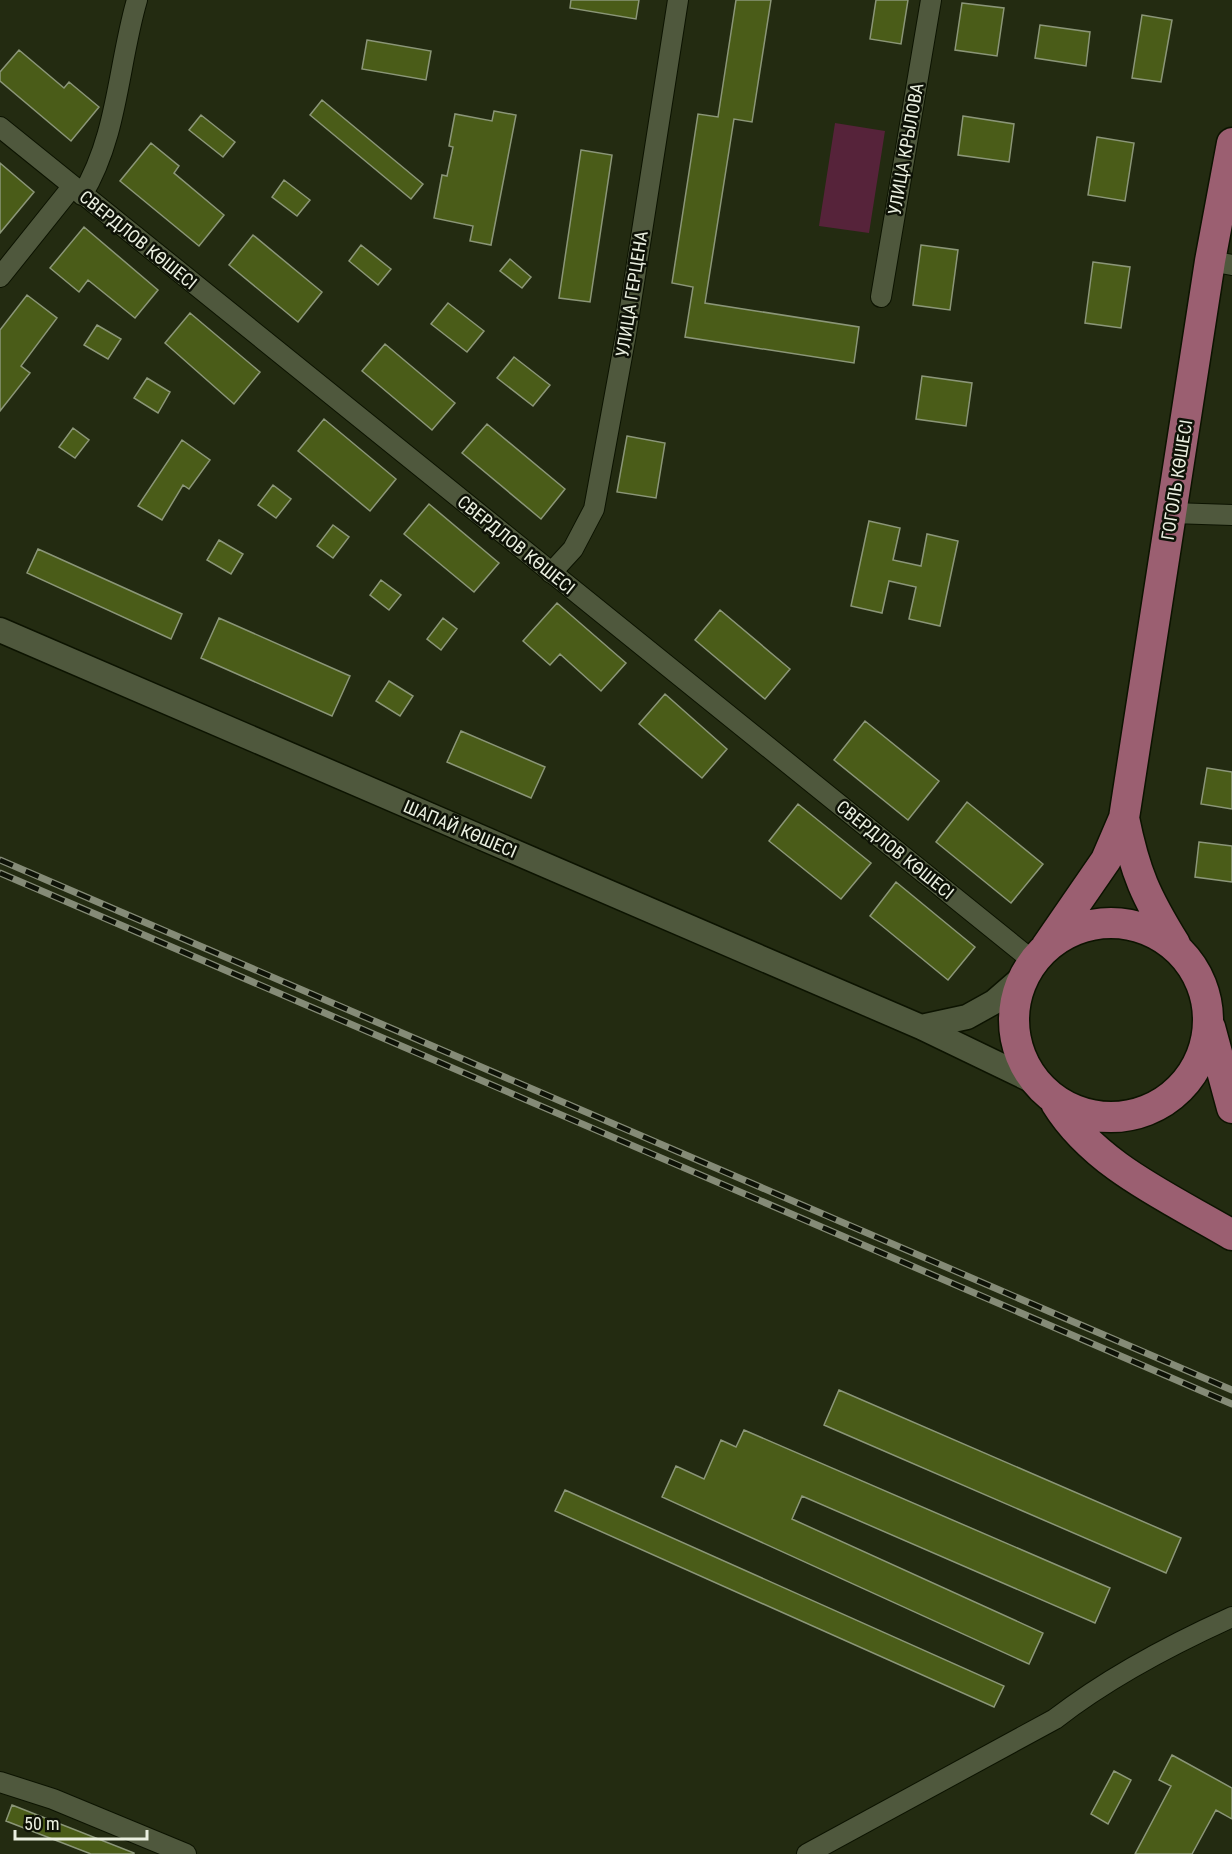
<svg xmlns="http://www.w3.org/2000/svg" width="1232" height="1854" font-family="'Roboto Condensed',sans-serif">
<rect width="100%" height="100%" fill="#232b11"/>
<path fill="#56233a" d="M 835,123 L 885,131 L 869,233 L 819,226 Z"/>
<path fill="#4a5c18" stroke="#8b9678" stroke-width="1.5" d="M 571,0 L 639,0 L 636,19 L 570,8 Z
M 736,0 L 771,0 L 752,122 L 734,119 L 705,303 L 859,327 L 854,363 L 685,337 L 693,287 L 672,283 L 698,114 L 718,117 Z
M 876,0 L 908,0 L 901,44 L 870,39 Z
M 962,3 L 1004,8 L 997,56 L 955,50 Z
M 1142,15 L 1172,20 L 1161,82 L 1132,78 Z
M 1040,25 L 1090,32 L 1086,66 L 1035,58 Z
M 367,40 L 431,51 L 426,80 L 362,69 Z
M 19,50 L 64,88 L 69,82 L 99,107 L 71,141 L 0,81 L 0,72 Z
M 322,100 L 423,184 L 411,199 L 310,115 Z
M 494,111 L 516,115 L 491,245 L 470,241 L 473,226 L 434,218 L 442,175 L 447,176 L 453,147 L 449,146 L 455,114 L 492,121 Z
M 201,115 L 235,142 L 223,157 L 189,130 Z
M 963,116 L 1014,124 L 1009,162 L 958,155 Z
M 1097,137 L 1134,143 L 1125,201 L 1088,195 Z
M 151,143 L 179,166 L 174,173 L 224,215 L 199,246 L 120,181 Z
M 581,150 L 612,155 L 590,302 L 559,298 Z
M 0,163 L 34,192 L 0,233 Z
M 284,180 L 310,200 L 297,216 L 272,197 Z
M 84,227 L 158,290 L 135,318 L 88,280 L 79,292 L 50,268 Z
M 253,235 L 322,292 L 298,322 L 229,265 Z
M 361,245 L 391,269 L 378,285 L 349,261 Z
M 921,245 L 958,250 L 950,310 L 913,305 Z
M 510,259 L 531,277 L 522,288 L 500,271 Z
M 1093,262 L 1130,267 L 1121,328 L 1085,323 Z
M 27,295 L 57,318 L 21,366 L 30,373 L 0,411 L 0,330 Z
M 448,303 L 484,331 L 467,352 L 431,324 Z
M 190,313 L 260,372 L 234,404 L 165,343 Z
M 97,325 L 121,339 L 108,359 L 84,345 Z
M 385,344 L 455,403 L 432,430 L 362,371 Z
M 514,357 L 550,385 L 533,406 L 497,378 Z
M 922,376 L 972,383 L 966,426 L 916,419 Z
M 147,378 L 170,392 L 158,413 L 134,398 Z
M 324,419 L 396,479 L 370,511 L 298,451 Z
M 487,424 L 565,489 L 541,519 L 462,453 Z
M 73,428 L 89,440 L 75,458 L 59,447 Z
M 627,436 L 665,443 L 656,498 L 617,492 Z
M 182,440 L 210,460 L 189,489 L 183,485 L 162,520 L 138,506 Z
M 273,485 L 291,499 L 276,518 L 258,505 Z
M 429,504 L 499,563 L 474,592 L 404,534 Z
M 869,521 L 900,528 L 893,560 L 921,566 L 927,534 L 958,541 L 940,626 L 909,619 L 916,587 L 889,581 L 882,613 L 851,606 Z
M 333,525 L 349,537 L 333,558 L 317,546 Z
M 219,540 L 243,554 L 231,574 L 207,560 Z
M 38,549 L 182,614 L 171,639 L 27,573 Z
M 381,580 L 401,595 L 389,610 L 370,595 Z
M 557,603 L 626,663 L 601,691 L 560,654 L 550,665 L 523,641 Z
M 720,610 L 790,669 L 765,699 L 695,640 Z
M 219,618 L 350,676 L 332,716 L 201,658 Z
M 443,618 L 457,629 L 441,650 L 427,639 Z
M 389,681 L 413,696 L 400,716 L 376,701 Z
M 665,694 L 727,749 L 702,778 L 639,724 Z
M 865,721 L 939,781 L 908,820 L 834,760 Z
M 461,731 L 545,767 L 531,798 L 447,762 Z
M 1207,768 L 1232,772 L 1232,809 L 1201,804 Z
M 967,802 L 1043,864 L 1011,903 L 936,842 Z
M 798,804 L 871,863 L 841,899 L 769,841 Z
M 1199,842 L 1232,846 L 1232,882 L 1195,877 Z
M 896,882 L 975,947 L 948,980 L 870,916 Z
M 839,1390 L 1181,1538 L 1166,1573 L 824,1425 Z
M 744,1430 L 1110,1588 L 1095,1623 L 802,1496 L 792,1519 L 1043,1633 L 1029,1664 L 662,1497 L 676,1466 L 704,1479 L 721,1440 L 736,1447 Z
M 565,1490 L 1004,1686 L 994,1707 L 555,1511 Z
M 1172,1755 L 1232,1788 L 1232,1819 L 1216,1810 L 1192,1854 L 1135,1854 L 1171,1786 L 1159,1780 Z
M 1114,1771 L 1131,1780 L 1108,1824 L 1091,1814 Z
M 12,1805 L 134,1853 L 134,1854 L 91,1854 L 6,1821 Z"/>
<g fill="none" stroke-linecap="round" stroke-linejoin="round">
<g stroke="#0c1300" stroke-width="22">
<path id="minor" d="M 0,127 L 1033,961
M 82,195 C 118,136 118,65 137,0
M 1210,261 L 1232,265
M 0,277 L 72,187
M 881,297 L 931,0
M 1172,513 L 1232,515
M 551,573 L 573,549 L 594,509 L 626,334 L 678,0
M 0,1782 L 53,1799 L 186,1854
M 807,1854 L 1055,1719 C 1109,1677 1170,1645 1232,1617"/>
</g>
<g stroke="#0c1300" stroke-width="27">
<path id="tertiary" d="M 0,630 L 921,1027 L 1035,1082
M 921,1027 L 967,1017 L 994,1002 L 1024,976"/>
</g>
<g stroke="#0c1300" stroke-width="33">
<path id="primary" d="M 1124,818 C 1135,873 1146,897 1175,944
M1014 1020a97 97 0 1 1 194 0a97 97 0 1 1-194 0Z
M 1046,947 L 1106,860 L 1124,818 L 1210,261 L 1232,143
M 1210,1027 L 1232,1108
M 1056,1103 C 1095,1166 1170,1198 1232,1235"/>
</g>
<use href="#minor" stroke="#4f583d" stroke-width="20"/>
<use href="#tertiary" stroke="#4f583d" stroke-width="24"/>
<use href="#primary" stroke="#9b5f71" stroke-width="30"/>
<g stroke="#858b77" stroke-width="7">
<path id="rail" d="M 0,860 L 1232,1390
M 0,873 L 1232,1404"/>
</g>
<use href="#rail" stroke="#0e1207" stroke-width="4.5" stroke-dasharray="14" stroke-linecap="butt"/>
</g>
<g text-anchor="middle" stroke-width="5" stroke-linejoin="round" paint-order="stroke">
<g font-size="18" fill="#eaefe0" stroke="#0e1207">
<text transform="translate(906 149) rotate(-80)" y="6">УЛИЦА КРЫЛОВА</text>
<text transform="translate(138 240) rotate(39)" y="6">СВЕРДЛОВ КӨШЕСІ</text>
<text transform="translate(632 294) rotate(-81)" y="6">УЛИЦА ГЕРЦЕНА</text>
<text transform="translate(1177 480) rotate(-81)" y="6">ГОГОЛЬ КӨШЕСІ</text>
<text transform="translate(516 545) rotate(39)" y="6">СВЕРДЛОВ КӨШЕСІ</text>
<text transform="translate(460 829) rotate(23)" y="6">ШАПАЙ КӨШЕСІ</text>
<text transform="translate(895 850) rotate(39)" y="6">СВЕРДЛОВ КӨШЕСІ</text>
</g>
</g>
<path d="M15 1830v9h132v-9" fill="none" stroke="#eaefe0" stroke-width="3"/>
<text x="24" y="1830" font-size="18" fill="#eaefe0" stroke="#0e1207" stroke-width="4.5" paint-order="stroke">50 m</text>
</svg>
